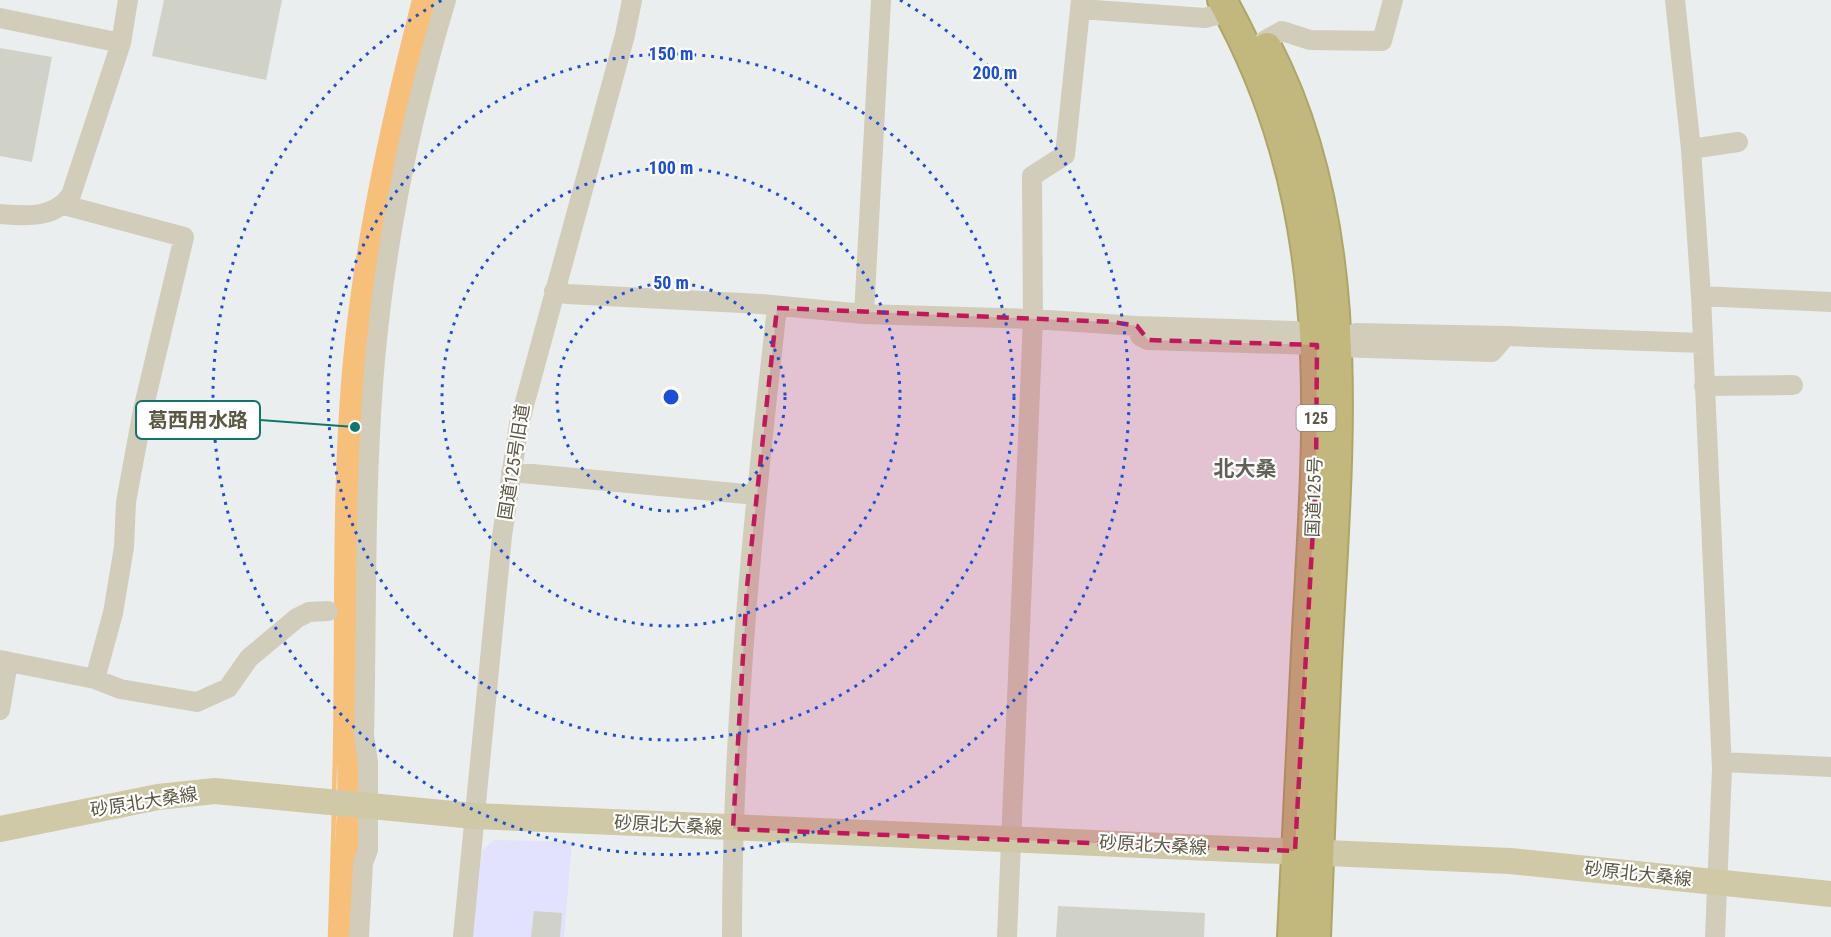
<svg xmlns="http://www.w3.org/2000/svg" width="1831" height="937" font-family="'Roboto Condensed','Noto Sans JP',sans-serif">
<rect width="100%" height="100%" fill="#ebeeef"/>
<path fill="#e2e1fe" d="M 494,840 L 572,842 L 564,937 L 473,937 L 482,851 Z"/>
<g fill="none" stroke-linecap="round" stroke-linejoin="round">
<path stroke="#f6bf7a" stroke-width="4.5" d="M 334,794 C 339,641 331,485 348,333 C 361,220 386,110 414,0
M 330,937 L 334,811"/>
<path stroke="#f6bf7a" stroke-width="27" d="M 343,937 C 345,870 355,803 349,735 C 351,633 349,530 355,427 C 363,282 393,141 429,0"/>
</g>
<path fill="#d1d2c7" d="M 164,0 L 282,0 L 266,80 L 152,56 Z
M 0,48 L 52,57 L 32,162 L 0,156 Z
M 1058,906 L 1205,913 L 1204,937 L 1056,937 Z
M 534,911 L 562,913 L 560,937 L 531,937 Z"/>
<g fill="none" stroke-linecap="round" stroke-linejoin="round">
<g stroke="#aea568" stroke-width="32">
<path id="highway" d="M 1222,0 C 1333,199 1321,393 1308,612 C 1302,720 1297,828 1292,937
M 1267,47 C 1361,229 1338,446 1328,643 C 1323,741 1320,839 1316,937"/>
</g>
<path stroke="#d1cdba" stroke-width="20" d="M 1675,0 L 1691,149 L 1701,296 L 1722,769 L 1715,937
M 1081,9 L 1205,18 L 1216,15 L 1226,8
M 0,18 L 121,43
M 1264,41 L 1282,31 L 1310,40 L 1382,41 L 1393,0
M 1691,149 L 1738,142
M 0,214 C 27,216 54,219 71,195 L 121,43 L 128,0
M 554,291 L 567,294 L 761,304 L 864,314 L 1033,319 L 1137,326 L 1295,331
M 1701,296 L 1831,302
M 864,314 L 881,0
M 1137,326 L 1140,336 L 1148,340 L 1317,345
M 1356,333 L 1506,336 L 1702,343
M 1337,347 L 1492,352 L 1506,336
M 1704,386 L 1793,385
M 511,472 L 756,495
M 0,660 L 95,679 L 113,613 L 124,547 L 126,502 L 143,410 L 184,237 L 64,205
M 95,679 L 120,689 L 197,702 L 228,688 L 249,658 L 297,618 L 309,612 L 328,611
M 0,710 L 8,662
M 1722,762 L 1831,767
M 359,937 L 363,863 L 368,850 L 368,762 L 364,736 C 367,611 364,484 375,360 C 386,238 411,117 446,0
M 463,937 L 502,536 L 519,424 L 625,35 L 632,0
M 732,937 C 732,726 753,517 777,308
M 1007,937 L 1033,319 L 1032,176 L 1065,155 L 1081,0"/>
<path stroke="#cfc9a7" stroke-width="26" d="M 0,829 L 158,797 L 215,791 L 474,816 L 1510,861 L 1831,894"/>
<use href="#highway" stroke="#c2b87d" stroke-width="28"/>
</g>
<path fill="#c2185b" fill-opacity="0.2" stroke="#c2185b" stroke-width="4.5" stroke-dasharray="12 8" stroke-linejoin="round" d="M 777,308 L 1113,322 L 1137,326 L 1148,340 L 1317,345 L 1316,476 L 1295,851 L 733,829 L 747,587 Z"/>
<g fill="none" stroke="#1d4ed8" stroke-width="3" stroke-dasharray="3 6">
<circle cx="671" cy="397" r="114"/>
<circle cx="671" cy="397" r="229"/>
<circle cx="671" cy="397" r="343"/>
<path d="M900 0A458 458 0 1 1 442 0"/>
</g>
<g text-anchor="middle" stroke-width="4.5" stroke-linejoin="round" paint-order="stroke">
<rect fill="#fff" stroke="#8c897b" stroke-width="1.5" x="1296.5" y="405" width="39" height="26" rx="4.5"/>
<g font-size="16" font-weight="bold" fill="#5b5742">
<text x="1316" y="424">125</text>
</g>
<g font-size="18" fill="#5b5742" stroke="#fff">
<text transform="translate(514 462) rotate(-81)" y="6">国道125号旧道</text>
<text transform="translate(1314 497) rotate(-88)" y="6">国道125号</text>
<text transform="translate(144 802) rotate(-9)" y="6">砂原北大桑線</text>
<text transform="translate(668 825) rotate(3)" y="6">砂原北大桑線</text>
<text transform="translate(1153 845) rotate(3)" y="6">砂原北大桑線</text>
<text transform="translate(1638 874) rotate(6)" y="6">砂原北大桑線</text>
</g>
<g font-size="21" font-weight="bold" fill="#626158" stroke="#fff">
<text x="1245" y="476">北大桑</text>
</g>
</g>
<circle cx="671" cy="397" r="9" fill="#1d4ed8" stroke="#fff" stroke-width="3"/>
<g font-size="18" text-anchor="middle" font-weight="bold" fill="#1d4ed8" stroke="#fff" stroke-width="4.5" stroke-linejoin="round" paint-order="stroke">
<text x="671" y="60">150 m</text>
<text x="995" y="79">200 m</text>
<text x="671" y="174">100 m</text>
<text x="671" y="289">50 m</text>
</g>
<path fill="none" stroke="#0f766e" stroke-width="2" d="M355 427L260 420"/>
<circle fill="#0f766e" stroke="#fff" stroke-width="2" cx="355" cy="427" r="6"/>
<rect fill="#fff" stroke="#0f766e" stroke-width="2" x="136" y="401" width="124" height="38" rx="6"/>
<g font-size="20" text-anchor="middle" font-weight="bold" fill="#5b5742">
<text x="198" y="427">葛西用水路</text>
</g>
</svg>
